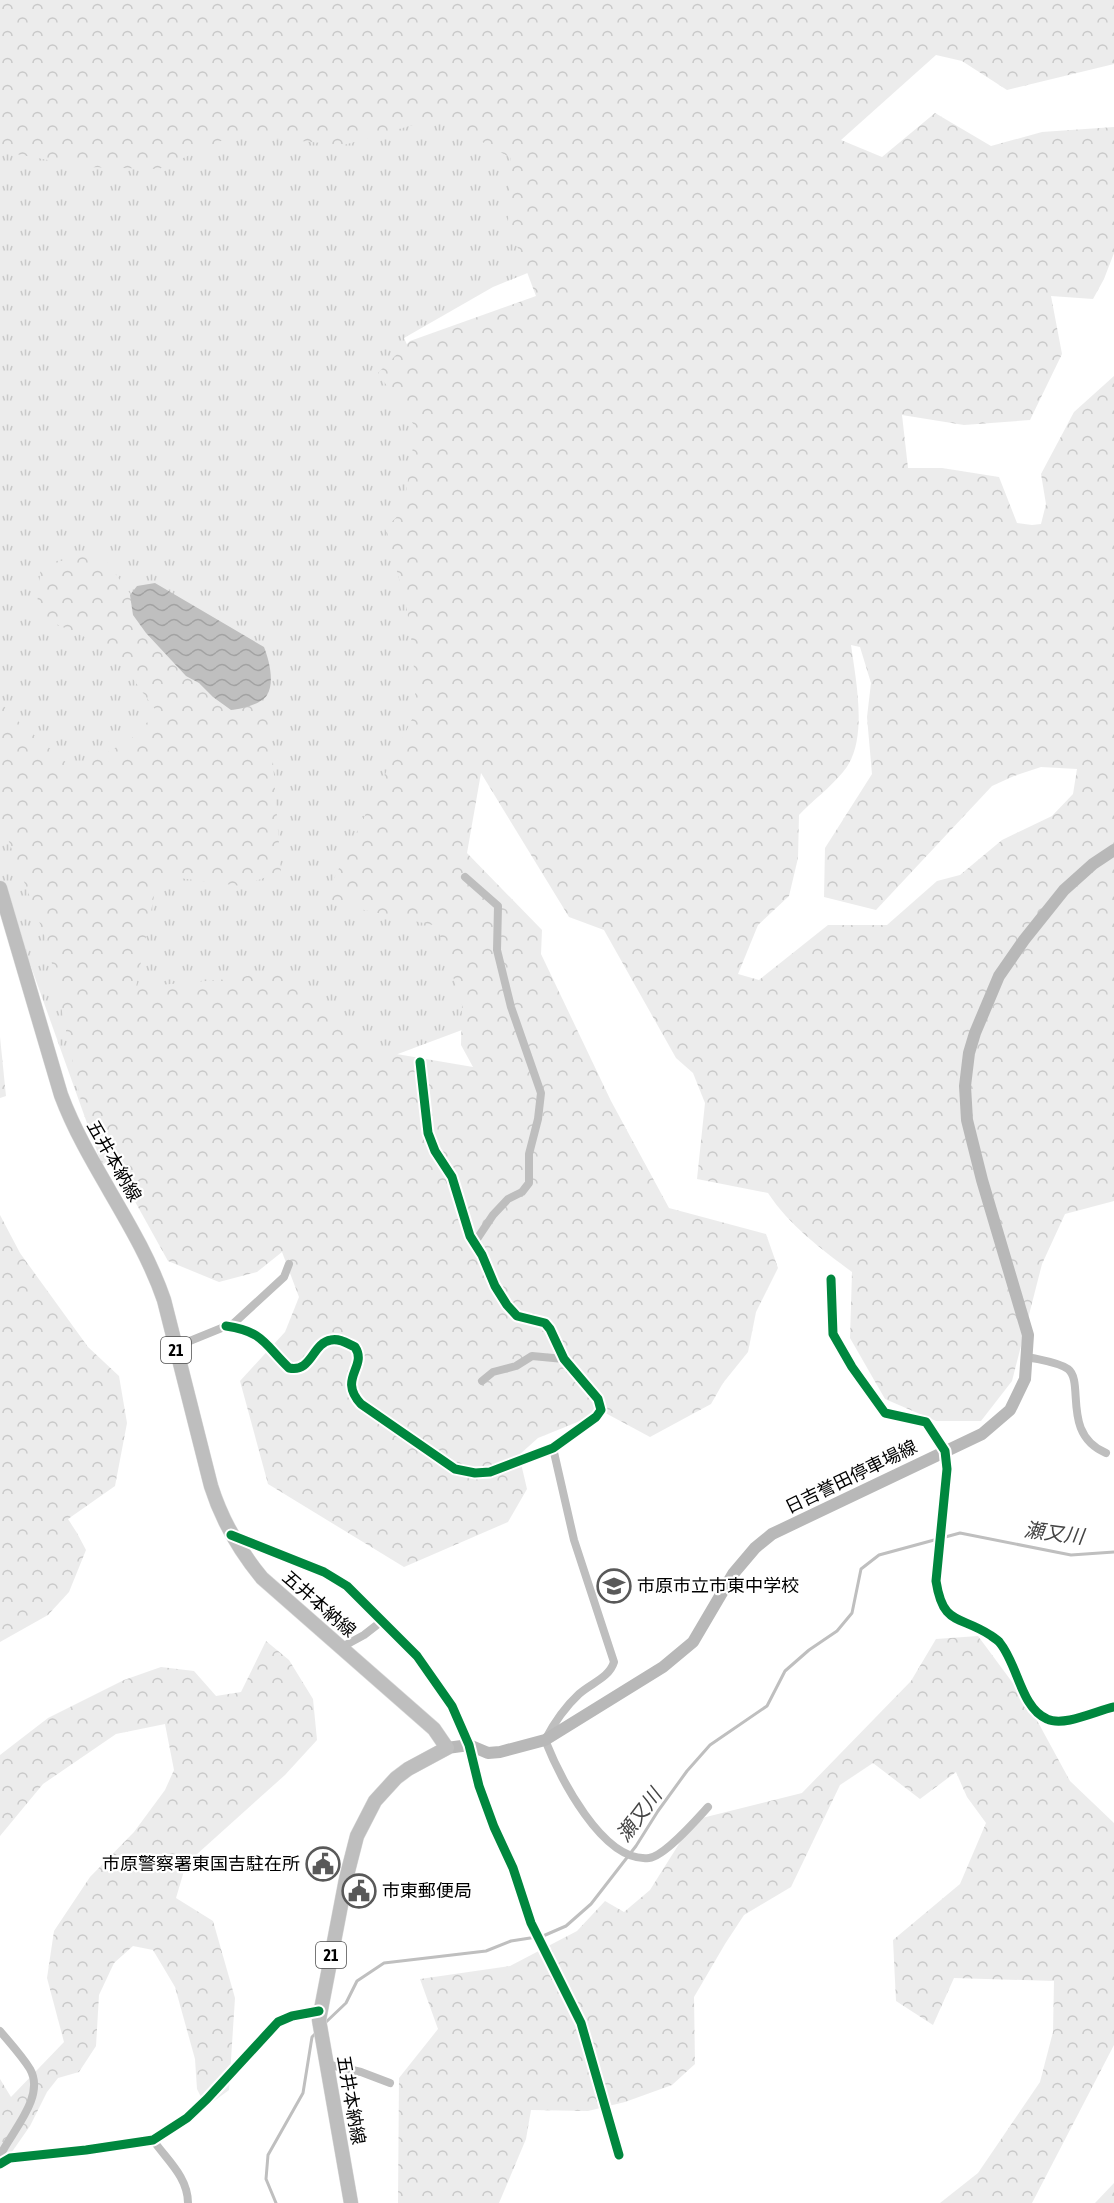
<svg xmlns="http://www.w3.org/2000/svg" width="1114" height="2203" font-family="'Asap Condensed','Noto Sans JP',sans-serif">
<defs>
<pattern id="grass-tufts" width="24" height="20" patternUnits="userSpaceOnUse" patternTransform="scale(1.5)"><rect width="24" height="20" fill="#ececec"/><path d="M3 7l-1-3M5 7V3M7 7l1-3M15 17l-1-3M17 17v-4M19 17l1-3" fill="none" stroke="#c9c9c9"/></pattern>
<pattern id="forest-crowns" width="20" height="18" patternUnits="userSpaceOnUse" patternTransform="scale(1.5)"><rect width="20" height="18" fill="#ececec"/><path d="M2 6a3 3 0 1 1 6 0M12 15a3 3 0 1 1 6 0" fill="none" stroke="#c9c9c9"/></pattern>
<pattern id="water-waves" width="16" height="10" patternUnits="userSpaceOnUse" patternTransform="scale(1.5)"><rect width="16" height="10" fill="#bfbfbf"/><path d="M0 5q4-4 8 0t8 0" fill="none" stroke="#a2a2a2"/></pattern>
</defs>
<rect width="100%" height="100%" fill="#fff"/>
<path fill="url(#grass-tufts)" d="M 0,0 L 815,0 L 606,241 L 493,287 L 404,338 L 418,369 L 446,761 L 494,1018 L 315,1085 L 168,1118 L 102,1165 L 0,880 Z"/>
<path fill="url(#forest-crowns)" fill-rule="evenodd" d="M 0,0 L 1114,0 L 1114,64 L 1007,90 L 962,61 L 936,55 L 841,140 L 882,157 L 935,113 L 991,146 L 1042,132 L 1114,127 L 1114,253 L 1104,279 L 1093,299 L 1051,296 L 1062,354 L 1030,420 L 964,425 L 902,415 L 908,468 L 942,468 L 999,477 L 1017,523 L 1032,525 L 1041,524 L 1046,504 L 1041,474 L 1074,412 L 1114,376 L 1114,1201 L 1065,1214 L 1042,1264 L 1012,1381 L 981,1421 L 936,1421 L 885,1399 L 850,1338 L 852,1272 C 820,1248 790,1226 768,1193 L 697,1179 L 705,1103 L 693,1073 L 676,1058 L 604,930 L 569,917 L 481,773 L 467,853 L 542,930 L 541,954 L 611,1101 L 669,1208 L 766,1234 L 778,1268 L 756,1312 L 748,1352 L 723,1383 L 711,1404 L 650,1437 L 598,1409 L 580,1421 L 538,1438 L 519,1455 L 527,1489 L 508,1522 L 404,1567 L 268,1484 L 240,1381 L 285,1332 L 299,1297 L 282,1252 L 257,1272 L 219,1282 L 168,1261 L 82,1106 L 48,945 L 0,818 L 0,701 L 11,715 L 76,771 L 132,738 L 157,712 L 125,668 L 96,642 L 36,615 L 41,565 L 100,553 L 134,599 L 233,692 L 270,721 L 281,872 L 241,886 L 171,877 L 155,891 L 136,987 L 229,979 L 290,969 L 345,1035 L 367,1049 L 473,1067 L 461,1045 L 462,1005 L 437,926 L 323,901 L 416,711 L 413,651 L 406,604 L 385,528 L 403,511 L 416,428 L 378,373 L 410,341 L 536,296 L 508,222 L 511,158 L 468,134 L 430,120 L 344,145 L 234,135 L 159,169 L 85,167 L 0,151 ZM 851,645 L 860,647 L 871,683 L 867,717 L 872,774 L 825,848 L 824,897 L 876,910 L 992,786 L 1014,776 L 1041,767 L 1077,769 L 1073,794 L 1052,816 L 1002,840 L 960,875 L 937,881 L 887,925 L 828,925 L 759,980 L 738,974 L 758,925 L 789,896 L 798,858 L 799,815 C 813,800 830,788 843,772 C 869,742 856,682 851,645 Z
M 0,1037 L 6,1096 L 0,1098 Z
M 0,1215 L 20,1253 L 88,1347 L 119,1376 L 127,1423 L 115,1486 L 68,1519 L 77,1533 L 86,1550 L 69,1592 L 48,1615 L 0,1642 Z
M 978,1636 L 1027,1702 L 1070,1781 L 1114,1823 L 1114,2045 L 1032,2203 L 940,2203 L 978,2173 L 1040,2082 L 1053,2032 L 1054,1981 L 954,1978 L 933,2025 L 896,2001 L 893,1940 L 960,1884 L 986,1823 L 967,1797 L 956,1772 L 920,1799 L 873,1763 L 840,1785 L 791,1887 L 744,1915 L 725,1944 L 694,1997 L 695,2064 L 672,2085 L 625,2102 L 588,2111 L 531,2110 L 526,2139 L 499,2203 L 398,2203 L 399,2078 L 438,2029 L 420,1979 L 510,1966 L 577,1931 L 605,1901 L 624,1912 L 650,1890 L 694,1820 L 802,1793 L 911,1681 L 936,1639 Z
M 266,1641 L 289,1660 L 313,1699 L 317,1740 L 285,1775 L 186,1864 L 176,1898 L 213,1921 L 235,1998 L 229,2090 L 206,2107 L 197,2089 L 195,2059 L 175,1987 L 153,1950 L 133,1946 L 114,1963 L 99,1995 L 96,2046 L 79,2072 L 58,2078 L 47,2092 L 30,2126 L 0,2169 L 0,2079 L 11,2097 L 64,2042 L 47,1978 L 54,1931 L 90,1877 L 134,1832 L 165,1790 L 174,1770 L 165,1724 L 116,1734 L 43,1784 L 0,1836 L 0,1755 L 48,1718 L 124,1680 L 161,1667 L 194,1671 L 216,1696 L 241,1692 Z
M 1114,2183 L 1114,2203 L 1095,2203 Z"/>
<path fill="url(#water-waves)" d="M 155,583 L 264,647 C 269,660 275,682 267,695 C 262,704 241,709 231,710 L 213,697 L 199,683 L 186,676 L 146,633 L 133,615 L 130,595 L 137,586 Z"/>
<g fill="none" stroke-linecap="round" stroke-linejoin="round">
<path stroke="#bfbfbf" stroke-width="3" d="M 325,2023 L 346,2003 L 357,1981 L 384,1963 L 486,1951 L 511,1941 L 543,1936 L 566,1926 L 591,1904 L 636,1846 L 658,1811 L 687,1771 L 710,1745 L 767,1706 L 785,1671 L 809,1650 L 837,1631 L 852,1613 L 861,1569 L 879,1555 L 960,1533 L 1071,1555 L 1114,1552
M 276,2203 L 266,2179 L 268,2155 L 303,2093 L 312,2037 L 317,2032"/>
<g stroke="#dbdbdb" stroke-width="15">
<path id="primary" d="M 0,888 L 61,1095 C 88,1167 139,1227 164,1300 L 211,1486 C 222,1521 239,1550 262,1578 L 434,1729 L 447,1748 L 408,1769 L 396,1778 L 375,1801 L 357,1836 L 346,1879 L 319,2020 L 351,2203"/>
</g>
<path stroke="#bebebe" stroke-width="8" d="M 465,877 L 498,906 L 497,950 L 511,1007 L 541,1093 L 538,1119 L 529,1154 L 529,1183 L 522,1192 L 508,1199 L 493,1215 L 475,1242
M 831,1279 L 833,1334 L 852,1367 L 885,1413 L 926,1422 L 945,1451 L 947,1469 L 936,1581 C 943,1626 959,1615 990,1635 C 993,1637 998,1640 1000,1643 C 1018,1665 1021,1708 1047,1719 C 1064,1727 1096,1711 1114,1707
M 226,1326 C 263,1331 265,1345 289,1368 C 312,1373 312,1343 331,1340 C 340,1338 348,1344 355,1347 C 368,1367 337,1378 361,1404 L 455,1469 L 475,1473 L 490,1472 L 553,1448 L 596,1417 L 601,1410 L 598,1399 L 564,1359 L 550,1329 L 545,1323 L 517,1316 L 507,1305 L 495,1286 L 482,1255 L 470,1236 L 452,1177 L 435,1151 L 428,1133 L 420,1062
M 175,1347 L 234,1323 L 284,1277 L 289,1264
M 1028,1357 C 1040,1360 1058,1362 1068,1369 C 1085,1382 1061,1434 1106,1453
M 482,1381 L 493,1372 L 516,1366 L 532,1356 L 564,1359
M 553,1448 L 574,1540 L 614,1662 C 609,1678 591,1683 579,1694 C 565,1707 554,1723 545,1740 C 559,1775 602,1863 649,1858 C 665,1856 697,1819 708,1807
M 234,1536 L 324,1572 L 347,1586 L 417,1656 L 452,1706 L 469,1745 L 479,1786 L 494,1827 L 513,1868 L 531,1923 L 581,2023 L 619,2155
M 342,1647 L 364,1635 L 382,1621
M 0,2031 C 10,2043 22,2056 30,2069 C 46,2097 11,2132 0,2156
M 326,2064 L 361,2072 L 390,2083
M 153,2140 C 167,2160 188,2177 188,2203
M 0,2164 L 10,2158 L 86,2150 L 153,2140 L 187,2118 L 207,2099 L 278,2022 L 292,2016 L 319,2011"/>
<path stroke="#b8b8b8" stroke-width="12" d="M 447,1748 L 469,1745 L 488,1753 L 500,1752 L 545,1740 L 663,1667 L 693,1642 L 733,1574 L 755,1548 L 772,1534 L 982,1434 L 1010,1410 L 1025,1379 L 1028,1335 L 982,1180 L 967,1120 L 965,1086 L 969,1053 L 975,1033 L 999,976 L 1024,940 L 1064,890 L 1093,864 L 1114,850"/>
<use href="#primary" stroke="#bebebe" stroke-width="14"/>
<g stroke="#fff" stroke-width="13">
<path id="cycleway" d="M 831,1279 L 833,1334 L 852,1367 L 885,1413 L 926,1422 L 945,1451 L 947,1469 L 936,1581 C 943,1626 959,1615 990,1635 C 993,1637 998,1640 1000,1643 C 1018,1665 1021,1708 1047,1719 C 1064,1727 1096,1711 1114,1707
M 226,1326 C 263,1331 265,1345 289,1368 C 312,1373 312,1343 331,1340 C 340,1338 348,1344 355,1347 C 368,1367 337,1378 361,1404 L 455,1469 L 475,1473 L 490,1472 L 553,1448 L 596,1417 L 601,1410 L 598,1399 L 564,1359 L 550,1329 L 545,1323 L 517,1316 L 507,1305 L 495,1286 L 482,1255 L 470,1236 L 452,1177 L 435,1151 L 428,1133 L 420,1062
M 231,1535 L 324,1572 L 347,1586 L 417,1656 L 452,1706 L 469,1745 L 479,1786 L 494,1827 L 513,1868 L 531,1923 L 581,2023 L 619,2155
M 0,2164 L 10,2158 L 86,2150 L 153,2140 L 187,2118 L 207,2099 L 278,2022 L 292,2016 L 319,2011"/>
</g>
<use href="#cycleway" stroke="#00873e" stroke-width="9"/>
</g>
<defs>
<g id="school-ring" transform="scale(1.725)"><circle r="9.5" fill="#fff" stroke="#595959" stroke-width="1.5"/><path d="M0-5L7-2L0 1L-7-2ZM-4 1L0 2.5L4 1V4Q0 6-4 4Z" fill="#595959"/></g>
<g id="civic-ring" transform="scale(1.725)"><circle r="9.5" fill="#fff" stroke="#595959" stroke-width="1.5"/><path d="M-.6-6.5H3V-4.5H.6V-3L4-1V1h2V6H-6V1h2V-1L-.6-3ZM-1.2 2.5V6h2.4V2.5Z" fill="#595959"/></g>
</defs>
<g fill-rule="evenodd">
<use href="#school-ring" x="614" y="1586"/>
<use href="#civic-ring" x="323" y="1864"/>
<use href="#civic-ring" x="359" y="1891"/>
</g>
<g text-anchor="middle" stroke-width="4.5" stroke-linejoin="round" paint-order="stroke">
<g fill="#fff" stroke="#4c4c4c" stroke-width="1.5">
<rect x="161" y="1337" width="30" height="26" rx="4.5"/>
<rect x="316" y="1942" width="30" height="26" rx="4.5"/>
</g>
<g font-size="16" font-weight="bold" fill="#000">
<text x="176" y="1356">21</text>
<text x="331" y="1961">21</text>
</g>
<g font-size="18" fill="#000" stroke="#fff">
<text transform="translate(114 1161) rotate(60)" y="6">五井本納線</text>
<text transform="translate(851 1477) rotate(-26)" y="6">日吉誉田停車場線</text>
<text transform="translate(319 1604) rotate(41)" y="6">五井本納線</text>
<text transform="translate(351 2100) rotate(80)" y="6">五井本納線</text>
</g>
<g font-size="18" fill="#000" stroke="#fff" text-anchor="start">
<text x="637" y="1592">市原市立市東中学校</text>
<text x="300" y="1870" text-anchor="end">市原警察署東国吉駐在所</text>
<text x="382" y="1897">市東郵便局</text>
</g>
<g font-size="20" font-style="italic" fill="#444" stroke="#fff">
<text transform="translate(1054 1533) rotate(7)" y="7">瀬又川</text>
<text transform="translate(639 1815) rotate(-53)" y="7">瀬又川</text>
</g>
</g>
</svg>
